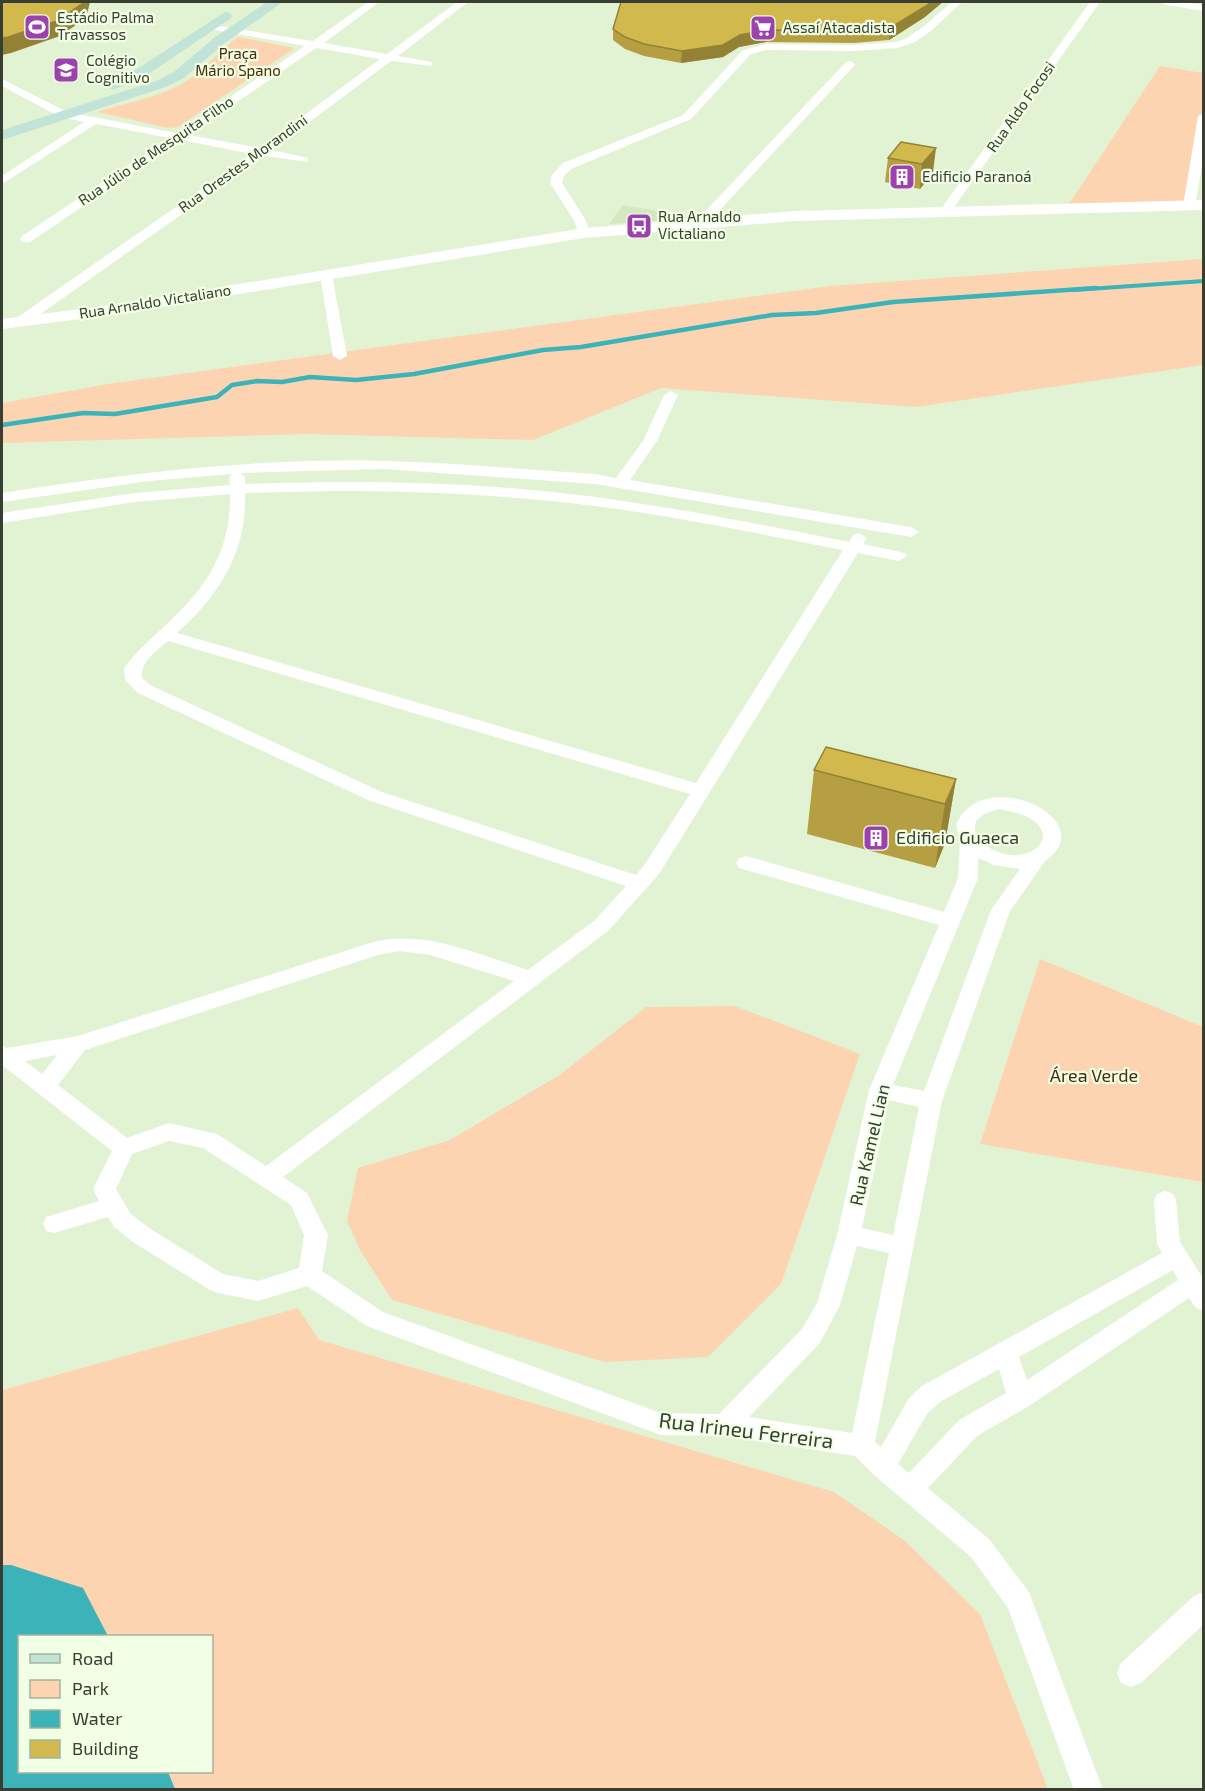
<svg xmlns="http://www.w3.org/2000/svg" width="1205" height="1791" font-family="'Exo 2',sans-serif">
<rect width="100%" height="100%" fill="#e2f3d3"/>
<path fill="#d4e8c2" d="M 623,205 L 695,218 L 609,224 Z"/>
<path fill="#fdd4b1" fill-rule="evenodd" d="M 238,37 L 295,48 L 178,127 L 168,128 L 97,112 C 130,101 168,97 196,74 C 211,62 223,48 238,37 Z
M 1160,66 L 1203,73 L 1203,104 L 1189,206 L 1065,210 Z
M 1203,259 L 1203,365 L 916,407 L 661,388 L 533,440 L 307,434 L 2,443 L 2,403 L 114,383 L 830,286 Z
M 1040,959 L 1203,1027 L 1203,1182 L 980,1144 Z
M 735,1006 L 860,1054 L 781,1284 L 708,1357 L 605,1362 L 392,1300 L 360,1250 L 347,1221 L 358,1168 L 450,1140 L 561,1074 L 646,1007 Z
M 298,1308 L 319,1340 L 834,1492 L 904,1540 L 980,1614 L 1048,1789 L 2,1790 L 2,1390 ZM 20,1636 L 212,1636 L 212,1772 L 20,1772 Z"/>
<path fill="#3cb3b8" d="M 2,1565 L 11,1565 L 83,1588 L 108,1636 L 20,1636 L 20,1772 L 168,1772 L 175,1789 L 2,1789 Z"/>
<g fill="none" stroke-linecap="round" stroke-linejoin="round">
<path stroke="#3cb3b8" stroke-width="4" d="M 1074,290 L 1204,281"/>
<path stroke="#3cb3b8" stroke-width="4.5" d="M 2,425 L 83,413 L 115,414 L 217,397 L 232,385 L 257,381 L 282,382 L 310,377 L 356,380 L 414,374 L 543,350 L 581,347 L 772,315 L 816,313 L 893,302 L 1096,288"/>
<path fill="#fff" fill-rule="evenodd" d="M 368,2 L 379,2 L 324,43 L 387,54 L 457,2 L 468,2 L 398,56 L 432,62 L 432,66 L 391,61 L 272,150 L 308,158 L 308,162 L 264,156 L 25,325 L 15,325 L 13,322 L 15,319 L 252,154 L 181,140 L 30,242 L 22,242 L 20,239 L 22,236 L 169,138 L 96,124 L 2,184 L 2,176 L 84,122 L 60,117 L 2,86 L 2,79 L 67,112 L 177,133 L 305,46 L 210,29 L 206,28 L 206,24 L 313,41 ZM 316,48 L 380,59 L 260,148 L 189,135 Z
M 952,2 L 962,2 L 932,30 L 915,42 L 897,48 L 854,51 L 766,50 L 751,54 L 691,119 L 571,169 L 564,176 L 562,183 L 585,219 L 590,233 L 588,236 L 580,236 L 573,219 L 550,183 L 552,175 L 563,163 L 683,115 L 743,50 L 766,44 L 854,45 L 896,42 L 907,38 L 924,26 Z
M 1090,2 L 1100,2 L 955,206 L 953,216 L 945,216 L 943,206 Z
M 1161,2 L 1182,2 L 1204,5 L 1204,11 L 1166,5 Z
M 850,61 L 855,64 L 854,66 L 706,225 L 698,225 L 696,222 L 698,219 L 846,62 Z
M 1204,113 L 1204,154 L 1195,206 L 1189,210 L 1183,206 L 1198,116 Z
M 326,271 L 332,275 L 347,356 L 340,360 L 333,356 L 320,275 Z
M 671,391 L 678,395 L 657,441 L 630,480 L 911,527 L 919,532 L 911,537 L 595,484 L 383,469 L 240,473 L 245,477 L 245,484 C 351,480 457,481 562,493 C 659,504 754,523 849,542 L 853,535 L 859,533 L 867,538 L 863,544 L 905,553 L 907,556 L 899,561 L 858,553 L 659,874 L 608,931 L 283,1177 L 307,1193 L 328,1235 L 322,1271 L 383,1312 L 661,1413 L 719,1414 L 802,1329 L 817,1303 L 837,1235 L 869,1090 L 939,925 L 739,868 L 736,863 L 739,858 L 746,856 L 944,912 L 958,878 L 960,841 L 956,825 C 982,762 1105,820 1045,861 L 1010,911 L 942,1101 L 875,1442 L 881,1447 L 909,1398 L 922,1386 L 1162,1253 L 1157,1244 L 1154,1200 L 1157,1194 L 1165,1191 L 1173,1194 L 1176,1200 L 1180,1242 L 1204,1280 L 1204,1311 L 1196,1308 L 1189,1298 L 1029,1406 L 977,1436 L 928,1488 L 989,1539 L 1029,1592 L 1103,1790 L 1074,1790 L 1008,1608 L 971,1557 L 874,1475 L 855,1456 L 725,1436 L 661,1435 L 367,1326 L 307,1286 L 258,1301 L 218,1293 L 210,1290 L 133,1242 L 114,1227 L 108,1217 L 54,1233 L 46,1231 L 43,1224 L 46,1217 L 99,1201 L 93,1189 L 112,1151 L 2,1065 L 2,1046 L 7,1048 L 78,1036 L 370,943 C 422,928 479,955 528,970 L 594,921 L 626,886 L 368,800 L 138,693 L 125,680 L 124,669 C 137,649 155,636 172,619 C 210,583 231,547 230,494 L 135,502 L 2,523 L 2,513 L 135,493 L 230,485 L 229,477 L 232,474 L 149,481 L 2,502 L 2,493 C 128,473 254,458 382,461 C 453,462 524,470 595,474 L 616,478 L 643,441 L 664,395 ZM 334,491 C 410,491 485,494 561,502 C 656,512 750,532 843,550 L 696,783 L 177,633 C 220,594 247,552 245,493 ZM 168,641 L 690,794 L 645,864 L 636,875 L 382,792 L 150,685 L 142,678 C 141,661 155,652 168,641 ZM 998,809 C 1081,821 1032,878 985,845 C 976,839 973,831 976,821 L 984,814 ZM 978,858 L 994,865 L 1020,869 L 991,910 L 924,1091 L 893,1085 L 978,878 ZM 399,951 L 430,955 L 514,981 L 266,1166 L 217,1134 L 169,1123 L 127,1138 L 58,1085 L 85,1050 L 378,955 ZM 57,1055 L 42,1074 L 25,1061 ZM 889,1100 L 919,1107 L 893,1235 L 862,1228 ZM 169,1141 L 203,1148 L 291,1205 L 304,1235 L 299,1268 L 258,1281 L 223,1274 L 149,1228 L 130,1213 L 116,1189 L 132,1154 ZM 857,1246 L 889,1253 L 852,1433 L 749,1417 L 820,1343 L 840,1305 ZM 1173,1270 L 1178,1280 L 1027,1380 L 1019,1357 ZM 999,1369 L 1006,1393 L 959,1420 L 909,1473 L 898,1464 L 927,1414 L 940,1402 Z
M 1204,1592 L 1204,1624 L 1141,1683 L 1131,1687 L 1121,1683 L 1117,1673 L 1121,1663 L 1194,1596 Z"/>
<path fill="#fff" fill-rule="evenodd" d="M 1204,200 L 1204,210 L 795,221 L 584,238 L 104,316 L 2,329 L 2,319 L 104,306 L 584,228 L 795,211 Z"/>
<path fill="#c2e4d8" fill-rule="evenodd" d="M 267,2 L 283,2 L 225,43 L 184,78 L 166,87 L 2,140 L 2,130 L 156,81 L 174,72 L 215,37 Z
M 225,12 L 230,13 L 232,16 L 230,19 L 147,75 L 113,90 L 105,85 L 108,82 L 137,69 Z"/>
</g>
<path fill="#b59f42" d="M 925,17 L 889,40 L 854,43 L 766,42 L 739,47 L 723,57 L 681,63 L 644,56 L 625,49 L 613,40 L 613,29 Z
M 901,142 L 933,172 L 920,189 L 885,182 L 888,158 Z
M 814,770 L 956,779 L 945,843 L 935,868 L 807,834 Z"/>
<path fill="#938236" d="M 84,2 L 90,2 L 86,18 L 60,36 L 11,53 L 2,55 L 2,38 Z
M 931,2 L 943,2 L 925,17 L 889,40 L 890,28 Z
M 767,30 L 766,42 L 739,47 L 723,57 L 681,63 L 682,51 L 740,35 Z
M 936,148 L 933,172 L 920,189 L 922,164 Z
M 956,779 L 945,843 L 935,868 L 945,804 Z"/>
<path fill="#d2b94d" stroke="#938236" stroke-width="1.5" d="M 2,2 L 84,2 L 83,3 L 57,21 L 8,37 L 2,38 Z
M 621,2 L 931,2 L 926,6 L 890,28 L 855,31 L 767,30 L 740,35 L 723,45 L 682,51 L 644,44 L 625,37 L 613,29 Z
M 901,142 L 936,148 L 922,164 L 888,158 Z
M 826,747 L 956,779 L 945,804 L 814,770 Z"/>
<defs>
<g id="stadium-square" transform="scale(1.35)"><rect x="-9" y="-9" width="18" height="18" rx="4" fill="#9b42ae" stroke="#f1ffe5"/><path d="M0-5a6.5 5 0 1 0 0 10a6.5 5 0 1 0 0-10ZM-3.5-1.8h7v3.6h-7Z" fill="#fff"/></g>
<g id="supermarket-square" transform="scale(1.35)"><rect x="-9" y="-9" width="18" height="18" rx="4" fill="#9b42ae" stroke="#f1ffe5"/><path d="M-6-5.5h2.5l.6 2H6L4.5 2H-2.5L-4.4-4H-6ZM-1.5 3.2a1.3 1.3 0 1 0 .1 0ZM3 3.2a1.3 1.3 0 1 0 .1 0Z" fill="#fff"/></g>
<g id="school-square" transform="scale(1.35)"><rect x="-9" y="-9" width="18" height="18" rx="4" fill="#9b42ae" stroke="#f1ffe5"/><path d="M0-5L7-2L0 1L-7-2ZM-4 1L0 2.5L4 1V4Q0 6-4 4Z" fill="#fff"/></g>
<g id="building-square" transform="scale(1.35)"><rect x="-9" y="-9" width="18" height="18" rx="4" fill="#9b42ae" stroke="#f1ffe5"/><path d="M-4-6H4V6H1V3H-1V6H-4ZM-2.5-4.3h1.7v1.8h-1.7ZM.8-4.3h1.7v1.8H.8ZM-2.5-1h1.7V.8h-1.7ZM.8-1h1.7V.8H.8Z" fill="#fff"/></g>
<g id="bus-square" transform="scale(1.35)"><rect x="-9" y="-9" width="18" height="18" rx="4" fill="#9b42ae" stroke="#f1ffe5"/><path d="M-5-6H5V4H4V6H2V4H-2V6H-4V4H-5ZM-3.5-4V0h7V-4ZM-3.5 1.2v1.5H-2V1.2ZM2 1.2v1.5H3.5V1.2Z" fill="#fff"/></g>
</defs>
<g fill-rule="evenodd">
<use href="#stadium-square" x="37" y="27"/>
<use href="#supermarket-square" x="763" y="28"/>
<use href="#school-square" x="66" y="70"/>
<use href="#building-square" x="902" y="177"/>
<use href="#bus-square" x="639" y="226"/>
<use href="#building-square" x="876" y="838"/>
</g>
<g text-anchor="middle" stroke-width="4.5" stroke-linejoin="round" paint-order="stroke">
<g font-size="15" fill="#383e32" stroke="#f1ffe5" text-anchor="start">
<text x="57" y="23">Estádio Palma<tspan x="57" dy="17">Travassos</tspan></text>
<text x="783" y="33">Assaí Atacadista</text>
<text x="86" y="66">Colégio<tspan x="86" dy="17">Cognitivo</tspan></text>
<text x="922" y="182">Edificio Paranoá</text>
<text x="658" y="222">Rua Arnaldo<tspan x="658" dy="17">Victaliano</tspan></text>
</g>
<g font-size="15" fill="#4a2b0b" stroke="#f1ffe5">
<text x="238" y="59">Praça<tspan x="238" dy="17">Mário Spano</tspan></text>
</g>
<g font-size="15" fill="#383e32" stroke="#f1ffe5">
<text transform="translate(1021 107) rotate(-55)" y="5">Rua Aldo Focosi</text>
<text transform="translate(156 151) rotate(-34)" y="5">Rua Júlio de Mesquita Filho</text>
<text transform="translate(243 164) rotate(-36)" y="5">Rua Orestes Morandini</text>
<text transform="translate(155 302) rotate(-9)" y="5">Rua Arnaldo Victaliano</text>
</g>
<g font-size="18" fill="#383e32" stroke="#f1ffe5" text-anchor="start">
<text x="896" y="844">Edificio Guaeca</text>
</g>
<g font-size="18" fill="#4a2b0b" stroke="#f1ffe5">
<text x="1094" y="1082">Área Verde</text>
</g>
<g font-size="18" fill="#383e32" stroke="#f1ffe5">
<text transform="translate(870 1145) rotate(-77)" y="6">Rua Kamel Lian</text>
</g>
<g font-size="21" fill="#383e32" stroke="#f1ffe5">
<text transform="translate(746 1431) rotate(7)" y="7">Rua Irineu Ferreira</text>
</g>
</g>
<rect width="1205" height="1791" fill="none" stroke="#383e32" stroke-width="6"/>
<rect x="18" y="1635" width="195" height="138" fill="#f1ffe5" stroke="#a7b29d" stroke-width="1.5"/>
<rect x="30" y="1654" width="30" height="9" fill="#c2e4d8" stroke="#a7b29d" stroke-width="1.5"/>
<text x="72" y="1665" font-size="18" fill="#383e32">Road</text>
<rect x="30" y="1680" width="30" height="18" fill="#fdd4b1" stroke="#a7b29d" stroke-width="1.5"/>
<text x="72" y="1695" font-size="18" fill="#383e32">Park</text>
<rect x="30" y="1710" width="30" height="18" fill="#3cb3b8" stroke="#a7b29d" stroke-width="1.5"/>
<text x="72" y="1725" font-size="18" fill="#383e32">Water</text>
<rect x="30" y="1740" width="30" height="18" fill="#d2b94d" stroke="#a7b29d" stroke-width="1.5"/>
<text x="72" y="1755" font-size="18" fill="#383e32">Building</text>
</svg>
